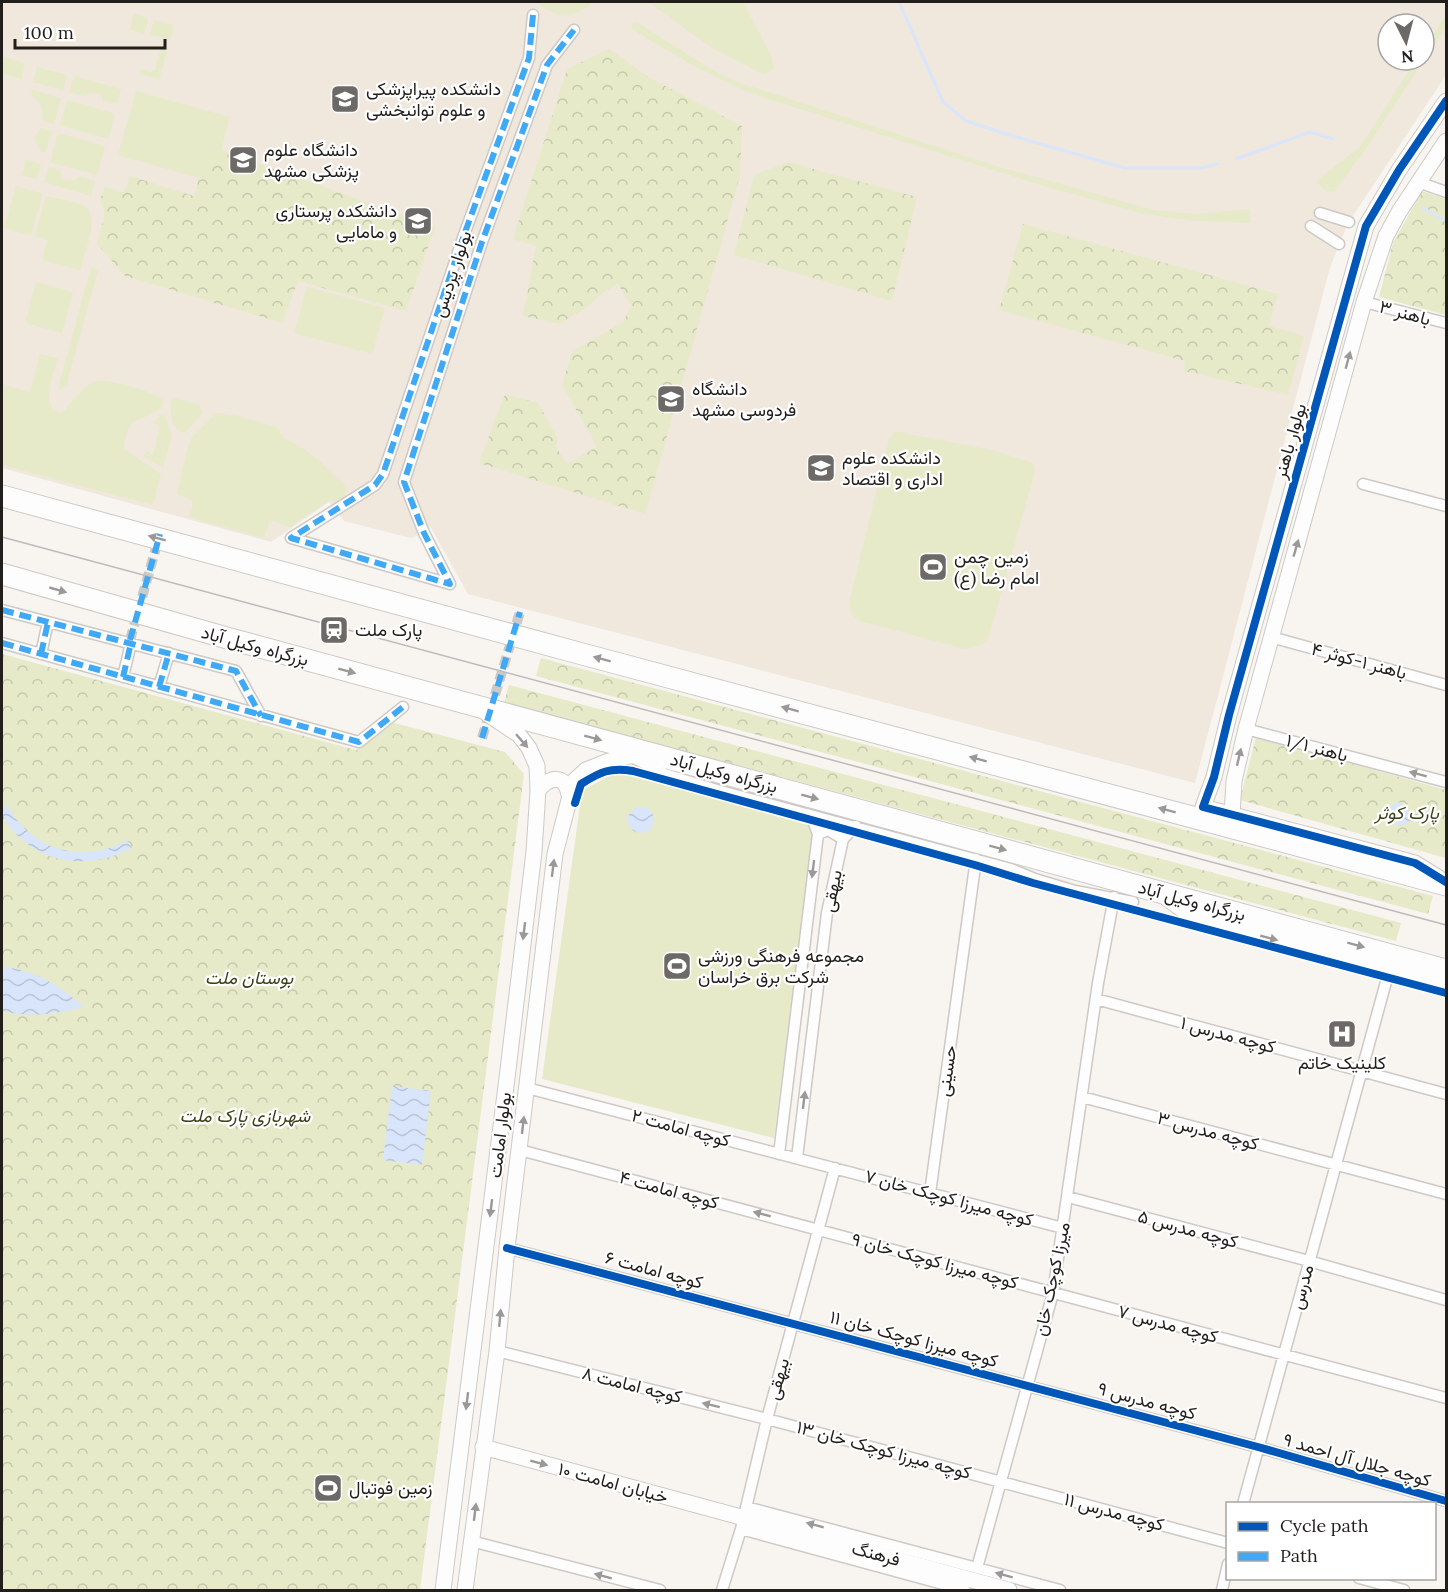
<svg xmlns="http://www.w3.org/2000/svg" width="1448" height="1592" font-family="Lora,Vazirmatn,serif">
<defs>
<pattern id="forest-crowns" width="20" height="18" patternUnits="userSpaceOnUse" patternTransform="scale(1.5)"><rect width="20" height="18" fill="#e6eac9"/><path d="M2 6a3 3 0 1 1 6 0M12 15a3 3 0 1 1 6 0" fill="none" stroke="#c5c8ac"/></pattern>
<pattern id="water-waves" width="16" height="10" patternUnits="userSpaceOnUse" patternTransform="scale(1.5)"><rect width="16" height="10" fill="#d8e5fa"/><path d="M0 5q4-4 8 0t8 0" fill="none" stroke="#b9c4d6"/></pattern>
</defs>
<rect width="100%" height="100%" fill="#f8f4f0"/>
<path fill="#f0e7dd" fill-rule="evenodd" d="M 2,2 L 1446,2 L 1446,75 L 1349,222 L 1339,244 L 1329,271 L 1195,783 L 468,594 L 430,526 L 424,533 L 411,538 L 344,521 L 329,502 L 271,542 L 2,468 ZM 1388,24 L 1424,24 L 1424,60 L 1388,60 Z"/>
<path fill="#e6eac9" d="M 537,2 L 593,2 C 576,19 554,19 537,2 Z
M 648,2 L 743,2 L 772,58 L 774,67 L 770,72 L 763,74 L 712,48 Z
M 134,14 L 148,18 L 144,34 L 130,30 Z
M 1446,15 L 1446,26 L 1424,59 L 1424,49 Z
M 154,20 L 174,25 L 170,40 L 150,35 Z
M 633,22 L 638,23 L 719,74 L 737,82 L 996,166 L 1153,210 L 1196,214 L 1250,209 L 1251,223 L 1197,221 L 1145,214 L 1047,187 L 762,97 C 715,80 674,55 632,29 Z
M 162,45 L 168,47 L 159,79 L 140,74 L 141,69 L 151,72 L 155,70 Z
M 2,57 L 25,63 L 21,79 L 2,73 Z
M 1416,60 L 1424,60 L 1365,150 L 1334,192 L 1325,190 L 1316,181 L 1360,147 Z
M 37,67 L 67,75 L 63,90 L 33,82 Z
M 74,76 L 121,89 L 117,104 L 103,101 L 101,95 L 89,93 L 85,96 L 69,92 Z
M 32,90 L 61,98 L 54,124 L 43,121 L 41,105 L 31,95 Z
M 136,91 L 230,117 L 221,150 L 199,178 L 118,155 Z
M 67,100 L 115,114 L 108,139 L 60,125 Z
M 41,128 L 52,131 L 46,151 L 42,153 L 34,138 Z
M 58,133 L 105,146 L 97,175 L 50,162 Z
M 26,160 L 41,164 L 37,179 L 22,175 Z
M 49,167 L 60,170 L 62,179 L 68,181 L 75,180 L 79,176 L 95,181 L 91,196 L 44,182 Z
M 16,186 L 43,194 L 31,235 L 4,228 Z
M 46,196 C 58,199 73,200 84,206 C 101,216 84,255 80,270 L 42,260 L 47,240 L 35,236 Z
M 91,267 L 98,270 L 66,386 L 61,390 L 58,389 Z
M 36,282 L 73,292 L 62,333 L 25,323 Z
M 307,287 L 385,308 L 372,354 L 294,333 Z
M 40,354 L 58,358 C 54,374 39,404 59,413 L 64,411 C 72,402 84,385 95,381 C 106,378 155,392 163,400 L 162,407 C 138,426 129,410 124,449 L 161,474 L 153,505 L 2,465 L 2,384 L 30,392 Z
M 175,398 L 199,405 L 203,413 L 185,432 L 180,432 C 171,426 170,411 171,400 Z
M 216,413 L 238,416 L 277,427 L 284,438 L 299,446 L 316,458 L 346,486 L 344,499 L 336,504 L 331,499 L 291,527 L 270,520 L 264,538 L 189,517 L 193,506 L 191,500 L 177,494 L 187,450 L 192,437 Z
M 164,414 L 172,435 L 163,468 L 143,456 L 147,451 L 153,456 L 160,426 L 152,422 Z
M 895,431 L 996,451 L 1033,463 L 1035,471 L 991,629 L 986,643 L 965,649 L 860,621 C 851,615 849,610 850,599 L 889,440 Z
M 616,772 L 814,824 L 774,1138 L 542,1079 L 582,791 Z"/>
<path fill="url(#forest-crowns)" d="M 609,49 L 650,78 L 742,126 L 740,176 L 645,514 L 479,463 L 505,394 L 538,403 L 558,439 L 556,447 L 567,464 L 597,447 L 562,385 L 572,352 L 623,322 L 631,306 L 618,284 L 602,293 L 586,308 L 559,324 L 523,316 L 536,246 L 513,239 L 567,69 Z
M 221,150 L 435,227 L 406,311 L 298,281 L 282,323 L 125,276 L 97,244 L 105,213 L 100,200 L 105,187 L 124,193 L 130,176 L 194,196 L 199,178 Z
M 788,162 L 917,197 L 892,301 L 734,255 L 754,175 Z
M 1422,191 L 1446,199 L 1446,315 L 1379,297 L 1393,243 Z
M 1023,224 L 1278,294 L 1269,326 L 1304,336 L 1288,395 L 1184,371 L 1185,361 L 999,310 Z
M 2,654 L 356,750 L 366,744 L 371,730 L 387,721 L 505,752 L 524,774 L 420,1590 L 2,1590 Z
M 541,658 L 1433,896 L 1428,914 L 536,676 Z
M 509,685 L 1401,923 L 1396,941 L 504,703 Z
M 1256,737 L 1446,790 L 1446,858 L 1240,800 Z"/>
<path fill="url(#water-waves)" d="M 1400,802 L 1417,819 L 1398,826 L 1382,809 Z
M 8,806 C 32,851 83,865 127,840 L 132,848 C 93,869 46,866 15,833 C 9,826 2,818 2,809 Z
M628 820a13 13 0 1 1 26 0a13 13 0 1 1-26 0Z
M 2,967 C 35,969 60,986 84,1007 C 56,1014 31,1018 2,1011 Z
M 392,1086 L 431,1091 L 422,1165 L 383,1160 Z"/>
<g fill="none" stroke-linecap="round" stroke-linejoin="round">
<path stroke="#d8e5fa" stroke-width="3" d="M 899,2 L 943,102 L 966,121 L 1013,136 L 1125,168 L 1201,168 L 1218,164
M 1236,159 L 1310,132 L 1333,139
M 1423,208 L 1446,221"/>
<path stroke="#cdc9c5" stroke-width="10" stroke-dasharray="10 5" stroke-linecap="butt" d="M 130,640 L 159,537
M 482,738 L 520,612"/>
<g stroke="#cdc9c6" stroke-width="13">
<path id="street" d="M 533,15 L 529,58 L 464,235 L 383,474 L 375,485 L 291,538 L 450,584 L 424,533 L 404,482 L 482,242 L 547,65 L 574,30
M 1418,182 L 1446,192
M 1320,213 L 1349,222
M 1311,226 L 1339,244
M 1364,302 L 1446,323
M 1363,484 L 1446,506
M 2,610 L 236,671 L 261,716
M 1271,637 L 1446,685
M 2,643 L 359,742 L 403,707
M 41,654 L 48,622
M 123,677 L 131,643
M 159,687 L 169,653
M 1246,729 L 1446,782
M 630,756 L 665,774 L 717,790 L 1011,869 L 1035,879 L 1075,891 L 1133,902
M 818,834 L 828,830 L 843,839
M 1096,999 L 1446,1094
M 527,1088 L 1063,1228
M 1082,1097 L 1446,1194
M 520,1150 L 1446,1398
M 779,1154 L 818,834 L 813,821 L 807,814
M 797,1158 L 827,913 L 843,839 L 856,826
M 930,1193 L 976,859
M 1068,1197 L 1309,1261 L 1446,1300
M 507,1248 L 1258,1447 L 1446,1501
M 497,1351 L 767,1419 L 1228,1543
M 1243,1504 L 1389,971
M 746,1507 L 1060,1590
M 741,1529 L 965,1590
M 471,1541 L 660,1590
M 977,1568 L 1053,1293 L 1098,983 L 1114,897
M 1359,1578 L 1404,1590
M 722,1590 L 741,1529 L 767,1419 L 835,1168
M 1222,1590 L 1228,1564"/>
</g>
<g stroke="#cdc9c6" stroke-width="17">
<path id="secondary" d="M 538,790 C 550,777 565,773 569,795
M 1232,815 L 1234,781 L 1246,729 L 1364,302 L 1386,236 L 1399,212 L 1446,141
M 1439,878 L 1415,863 L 1203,807 L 1214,777 L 1229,715 L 1366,226 L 1399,170 L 1446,101
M 1165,897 L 1192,917 L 1446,985
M 483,1447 L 1009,1590
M 443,1590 L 507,1078 L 534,852 L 538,790 L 537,766 L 529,748 L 519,735 L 486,713
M 465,1590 L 497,1351 L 507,1248 L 555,854 L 574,781 L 586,770 L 609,761 L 630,756 L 644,755"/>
</g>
<g stroke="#cdc9c6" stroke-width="23">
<path id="highway" d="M 2,496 L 586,655 L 1446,885
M 2,574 L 227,638 L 1446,970"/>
</g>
<use href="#street" stroke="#fefdfd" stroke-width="10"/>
<use href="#secondary" stroke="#fefdfd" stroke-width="15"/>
<use href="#highway" stroke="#fefdfd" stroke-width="21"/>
<path stroke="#bcbbba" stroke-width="1.5" d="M 2,537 L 1446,925"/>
<path stroke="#3fa9f5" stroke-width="6" stroke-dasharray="12 6" stroke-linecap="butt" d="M 533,15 L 529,58 L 464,235 L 383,474 L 375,485 L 291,538 L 450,584 L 424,533 L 404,482 L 482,242 L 547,65 L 574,30
M 2,610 L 236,671 L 261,716
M 130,640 L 160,534
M 2,643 L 359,742 L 403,707
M 41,654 L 48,622
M 123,677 L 131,643
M 159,687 L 169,653
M 482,738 L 520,612"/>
<g stroke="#fff" stroke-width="11">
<path id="cycleway" d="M 1446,101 L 1399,170 L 1366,226 L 1229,715 L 1214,777 L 1203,807 L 1415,863 L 1446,882
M 575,803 L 581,784 C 600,772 610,767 633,771 L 975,865 L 1033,883 L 1446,993
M 507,1248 L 1258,1447 L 1446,1501"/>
</g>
<use href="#cycleway" stroke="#0057b8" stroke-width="8"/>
</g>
<defs><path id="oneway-solid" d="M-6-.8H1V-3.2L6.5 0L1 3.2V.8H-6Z" transform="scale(1.5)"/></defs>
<g fill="#9b9997">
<use href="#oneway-solid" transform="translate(1348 360) rotate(-75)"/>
<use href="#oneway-solid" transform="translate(157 538) rotate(-165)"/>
<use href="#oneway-solid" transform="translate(1296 548) rotate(-74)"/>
<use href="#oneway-solid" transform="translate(58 590) rotate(16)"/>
<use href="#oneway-solid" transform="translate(602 659) rotate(-165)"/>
<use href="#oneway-solid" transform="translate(347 671) rotate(15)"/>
<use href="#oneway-solid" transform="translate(790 709) rotate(-165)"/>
<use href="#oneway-solid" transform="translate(593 738) rotate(15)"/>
<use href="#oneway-solid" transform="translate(522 741) rotate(49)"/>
<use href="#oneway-solid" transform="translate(1239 757) rotate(-77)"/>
<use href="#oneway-solid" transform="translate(978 759) rotate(-165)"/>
<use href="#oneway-solid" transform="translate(1418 774) rotate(-165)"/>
<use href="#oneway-solid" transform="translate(810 797) rotate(15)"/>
<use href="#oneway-solid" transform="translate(1167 810) rotate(-165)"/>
<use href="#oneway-solid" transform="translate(998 848) rotate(15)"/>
<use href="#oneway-solid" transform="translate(553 868) rotate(-83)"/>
<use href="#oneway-solid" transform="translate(813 869) rotate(97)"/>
<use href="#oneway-solid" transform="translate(524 931) rotate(97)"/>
<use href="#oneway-solid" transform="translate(1269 938) rotate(15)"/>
<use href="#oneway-solid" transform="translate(1356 945) rotate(15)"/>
<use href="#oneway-solid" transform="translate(804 1100) rotate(-83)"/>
<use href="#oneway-solid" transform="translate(523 1125) rotate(-83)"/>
<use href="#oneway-solid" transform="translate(491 1208) rotate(97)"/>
<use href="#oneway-solid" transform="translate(762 1214) rotate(-165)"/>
<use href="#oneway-solid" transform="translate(500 1318) rotate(-85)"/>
<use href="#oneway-solid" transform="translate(467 1401) rotate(97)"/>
<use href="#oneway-solid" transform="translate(711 1405) rotate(-166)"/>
<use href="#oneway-solid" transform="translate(539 1463) rotate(15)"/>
<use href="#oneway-solid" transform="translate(475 1512) rotate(-83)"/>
<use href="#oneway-solid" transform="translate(815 1525) rotate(-165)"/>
<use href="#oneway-solid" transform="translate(1004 1575) rotate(-165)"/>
<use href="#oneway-solid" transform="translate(603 1576) rotate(-165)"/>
</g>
<defs>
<g id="university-square" transform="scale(1.5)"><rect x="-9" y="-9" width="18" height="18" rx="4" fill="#6c6966" stroke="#fff"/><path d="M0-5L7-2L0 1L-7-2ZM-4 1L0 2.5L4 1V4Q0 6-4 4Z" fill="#fff"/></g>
<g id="stadium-square" transform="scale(1.5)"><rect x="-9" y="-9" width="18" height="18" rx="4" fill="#6c6966" stroke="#fff"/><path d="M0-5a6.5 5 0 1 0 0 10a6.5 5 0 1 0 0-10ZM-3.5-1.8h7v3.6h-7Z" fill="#fff"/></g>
<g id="station-square" transform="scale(1.5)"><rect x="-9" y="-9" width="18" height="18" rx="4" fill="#6c6966" stroke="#fff"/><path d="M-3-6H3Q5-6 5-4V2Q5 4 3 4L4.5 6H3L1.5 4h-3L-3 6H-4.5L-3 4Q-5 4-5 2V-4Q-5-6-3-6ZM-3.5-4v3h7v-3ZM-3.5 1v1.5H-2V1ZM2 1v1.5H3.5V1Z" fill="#fff"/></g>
<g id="hospital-square" transform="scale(1.5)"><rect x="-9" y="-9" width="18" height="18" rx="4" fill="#6c6966" stroke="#fff"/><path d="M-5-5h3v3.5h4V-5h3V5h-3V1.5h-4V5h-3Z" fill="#fff"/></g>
</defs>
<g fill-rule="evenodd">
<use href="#university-square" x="345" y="99"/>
<use href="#university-square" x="243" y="160"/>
<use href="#university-square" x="418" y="221"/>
<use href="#university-square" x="671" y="399"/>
<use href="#university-square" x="821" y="468"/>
<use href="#stadium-square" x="933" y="567"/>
<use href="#station-square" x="334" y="630"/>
<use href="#stadium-square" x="677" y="966"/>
<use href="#hospital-square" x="1342" y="1034"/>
<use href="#stadium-square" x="328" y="1488"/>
</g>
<g text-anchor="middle" stroke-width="4.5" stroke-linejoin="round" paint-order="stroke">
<g font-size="18" fill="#211e1b" stroke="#fff" text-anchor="start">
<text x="366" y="95">دانشکده پیراپزشکی<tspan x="366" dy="21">و علوم توانبخشی</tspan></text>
<text x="264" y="156">دانشگاه علوم<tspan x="264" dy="21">پزشکی مشهد</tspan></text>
<text x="397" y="217" text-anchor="end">دانشکده پرستاری<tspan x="397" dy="21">و مامایی</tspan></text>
<text x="692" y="395">دانشگاه<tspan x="692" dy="21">فردوسی مشهد</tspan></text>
<text x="842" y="464">دانشکده علوم<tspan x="842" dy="21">اداری و اقتصاد</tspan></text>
<text x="954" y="563">زمین چمن<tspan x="954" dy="21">امام رضا (ع)</tspan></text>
<text x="355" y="636">پارک ملت</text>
<text x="698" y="962">مجموعه فرهنگی ورزشی<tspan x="698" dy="21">شرکت برق خراسان</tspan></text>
<text x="1342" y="1069" text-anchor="middle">کلینیک خاتم</text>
<text x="349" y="1494">زمین فوتبال</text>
</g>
<g font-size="18" fill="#211e1b" stroke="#fff">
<text transform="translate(452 274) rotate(-72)" y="6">بولوار پردیس</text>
<text transform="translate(1405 313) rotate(15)" y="6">باهنر ۳</text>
<text transform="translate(1290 441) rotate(-74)" y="6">بولوار باهنر</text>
<text transform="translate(255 646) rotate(15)" y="6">بزرگراه وکیل آباد</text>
<text transform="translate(1359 661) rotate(15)" y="6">باهنر ۱-کوثر ۴</text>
<text transform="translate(1317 748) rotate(15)" y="6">باهنر ۱/۱</text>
<text transform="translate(724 773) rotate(15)" y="6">بزرگراه وکیل آباد</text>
<text transform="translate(832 891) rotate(-79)" y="6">بیهقی</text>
<text transform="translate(1192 901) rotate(15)" y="6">بزرگراه وکیل آباد</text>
<text transform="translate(1228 1035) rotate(15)" y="6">کوچه مدرس ۱</text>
<text transform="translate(947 1071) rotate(-82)" y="6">حسینی</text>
<text transform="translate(681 1128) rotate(15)" y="6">کوچه امامت ۲</text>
<text transform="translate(1208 1131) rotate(15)" y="6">کوچه مدرس ۳</text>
<text transform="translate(500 1135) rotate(-83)" y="6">بولوار امامت</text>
<text transform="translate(669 1190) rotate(15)" y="6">کوچه امامت ۴</text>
<text transform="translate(949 1198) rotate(15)" y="6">کوچه میرزا کوچک خان ۷</text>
<text transform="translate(1188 1229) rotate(15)" y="6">کوچه مدرس ۵</text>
<text transform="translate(935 1261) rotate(15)" y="6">کوچه میرزا کوچک خان ۹</text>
<text transform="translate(654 1270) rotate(15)" y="6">کوچه امامت ۶</text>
<text transform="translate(1052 1279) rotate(-78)" y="6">میرزا کوچک خان</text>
<text transform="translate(1302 1287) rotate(-75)" y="6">مدرس</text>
<text transform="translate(1168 1324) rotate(15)" y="6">کوچه مدرس ۷</text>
<text transform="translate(914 1339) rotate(15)" y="6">کوچه میرزا کوچک خان ۱۱</text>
<text transform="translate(778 1379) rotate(-75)" y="6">بیهقی</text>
<text transform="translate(632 1385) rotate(14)" y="6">کوچه امامت ۸</text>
<text transform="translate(1147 1401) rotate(15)" y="6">کوچه مدرس ۹</text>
<text transform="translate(884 1450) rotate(15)" y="6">کوچه میرزا کوچک خان ۱۳</text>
<text transform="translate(1357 1460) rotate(16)" y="6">کوچه جلال آل احمد ۹</text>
<text transform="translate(613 1483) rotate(15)" y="6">خیابان امامت ۱۰</text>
<text transform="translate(1114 1512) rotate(15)" y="6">کوچه مدرس ۱۱</text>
<text transform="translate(876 1554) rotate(15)" y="6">فرهنگ</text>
</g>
<g font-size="18" font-style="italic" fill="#3b4119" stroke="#fff">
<text x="1407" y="819">پارک کوثر</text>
<text x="249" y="984">بوستان ملت</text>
<text x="245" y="1122">شهربازی پارک ملت</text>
</g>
</g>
<rect width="1448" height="1592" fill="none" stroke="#211e1b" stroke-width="6"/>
<rect x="1226" y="1502" width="210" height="78" fill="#ffffff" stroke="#a6a5a4" stroke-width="1.5"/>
<rect x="1238" y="1522" width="30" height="9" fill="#0057b8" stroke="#a6a5a4" stroke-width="1.5"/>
<text x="1280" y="1532" font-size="18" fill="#211e1b">Cycle path</text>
<rect x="1238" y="1552" width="30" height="9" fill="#3fa9f5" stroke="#a6a5a4" stroke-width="1.5"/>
<text x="1280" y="1562" font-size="18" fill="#211e1b">Path</text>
<g transform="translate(1406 42) rotate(174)"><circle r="28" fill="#ffffff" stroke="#a6a5a4" stroke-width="1.5"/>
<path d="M0-4.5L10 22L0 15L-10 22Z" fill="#6c6966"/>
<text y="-9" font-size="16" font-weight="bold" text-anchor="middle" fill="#211e1b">N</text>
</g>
<path d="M15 39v9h150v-9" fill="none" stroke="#211e1b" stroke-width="3"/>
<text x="24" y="39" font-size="18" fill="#211e1b" stroke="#ffffff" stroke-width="4.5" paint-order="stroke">100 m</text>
</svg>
